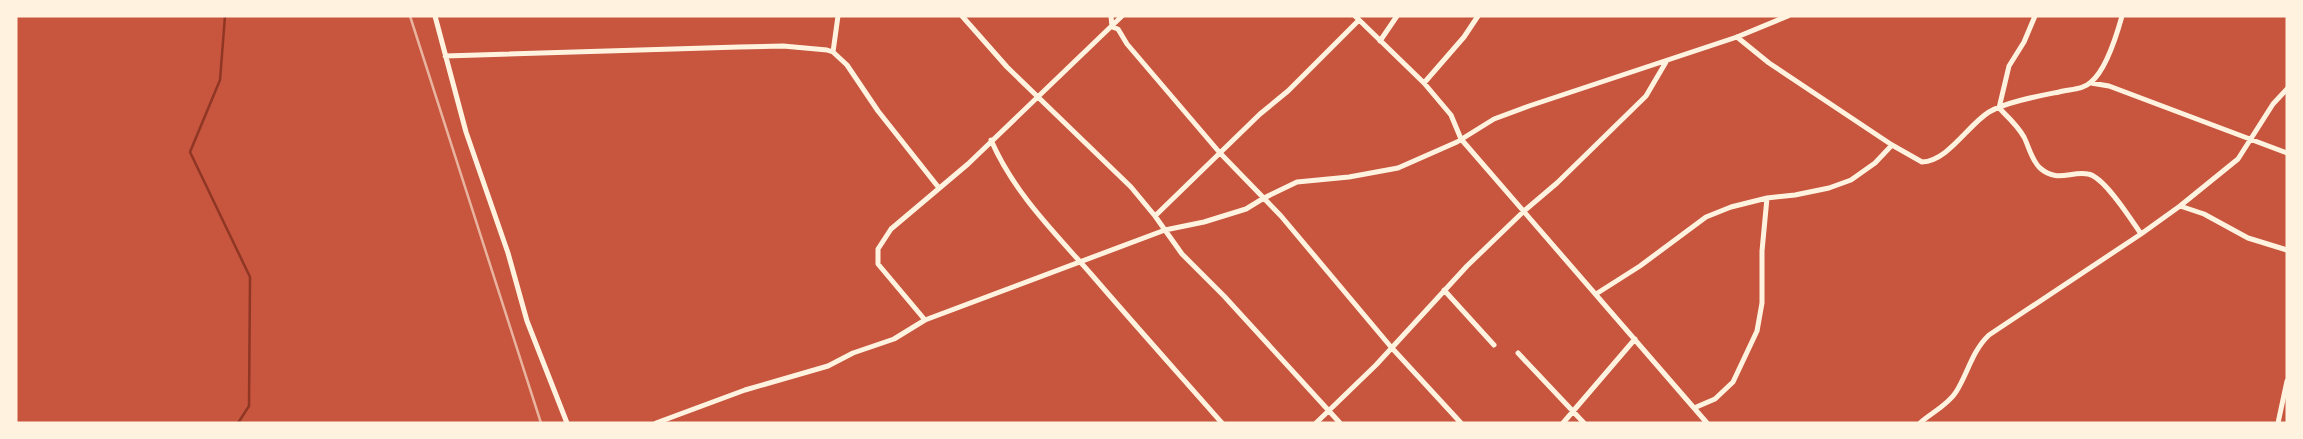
<svg xmlns="http://www.w3.org/2000/svg" width="2303" height="439" font-family="'IBM Plex Sans',sans-serif">
<rect width="100%" height="100%" fill="#c8553d"/>
<g fill="none" stroke-linecap="round" stroke-linejoin="round">
<path stroke="#8f3625" stroke-width="2.5" d="M 225,16 L 220,80 L 190,152 L 250,277 L 249,406 L 238,423"/>
<path stroke="#fff3e0" stroke-width="5" d="M 435,16 L 466,132 L 508,253 L 527,321 L 567,423
M 962,16 L 1007,67 L 1131,187 L 1155,216 L 1182,254 L 1224,296 L 1340,423
M 1111,16 L 1112,27 L 1118,29 L 1127,44 L 1220,153 L 1281,216 L 1391,347 L 1461,423
M 1355,16 L 1424,83 L 1451,115 L 1461,139 L 1707,423
M 2035,16 L 2024,42 L 2009,66 L 1999,108 C 2008,117 2018,126 2024,137 C 2029,147 2032,161 2040,168 C 2057,183 2070,171 2088,174 C 2104,176 2132,221 2141,234
M 1737,37 L 1769,63 L 1892,145 L 1922,162 C 1948,161 1968,125 1989,112 C 2006,102 2039,96 2059,92 C 2070,89 2083,90 2091,82 C 2106,70 2117,34 2122,16
M 1380,41 L 1397,16
M 833,52 L 838,16
M 445,56 L 739,47 L 783,46 L 827,50 L 833,52 L 847,65 L 878,111 L 939,188
M 1424,83 L 1464,37 L 1478,16
M 2091,83 L 2109,86 L 2287,153
M 991,140 C 1014,193 1054,232 1091,274 C 1134,324 1178,373 1222,423
M 2180,206 L 2204,214 L 2248,238 L 2287,250
M 1155,216 L 1260,114 L 1288,91 L 1358,21
M 1444,290 L 1494,345
M 1596,294 L 1640,266 L 1706,217 L 1731,207 L 1767,198 L 1795,195 L 1829,188 L 1851,180 L 1875,163 L 1892,145
M 925,320 L 878,264 L 878,249 L 891,229 L 968,164 L 1122,16
M 1518,353 L 1584,423
M 1694,408 L 1715,399 L 1733,382 L 1757,331 L 1762,303 L 1762,251 L 1767,198
M 656,423 L 745,390 L 828,366 L 853,353 L 894,339 L 925,320 L 1165,230 L 1204,222 L 1246,209 L 1264,198 L 1297,182 L 1349,177 L 1398,168 L 1457,142 L 1494,119 L 1529,106 L 1737,37 L 1788,16
M 1316,423 L 1376,365 L 1467,266 L 1524,211 L 1557,183 L 1646,96 L 1666,62
M 1563,423 L 1635,339
M 1920,423 C 1931,413 1948,405 1956,392 C 1968,373 1972,351 1989,335 L 2141,234 L 2180,206 L 2238,159 L 2273,104 L 2287,89
M 2278,423 L 2287,381"/>
<path stroke="#e9b49f" stroke-width="2.5" d="M 410,16 L 541,423"/>
</g>
<rect width="2303" height="439" fill="none" stroke="#fff3e0" stroke-width="35"/>
</svg>
